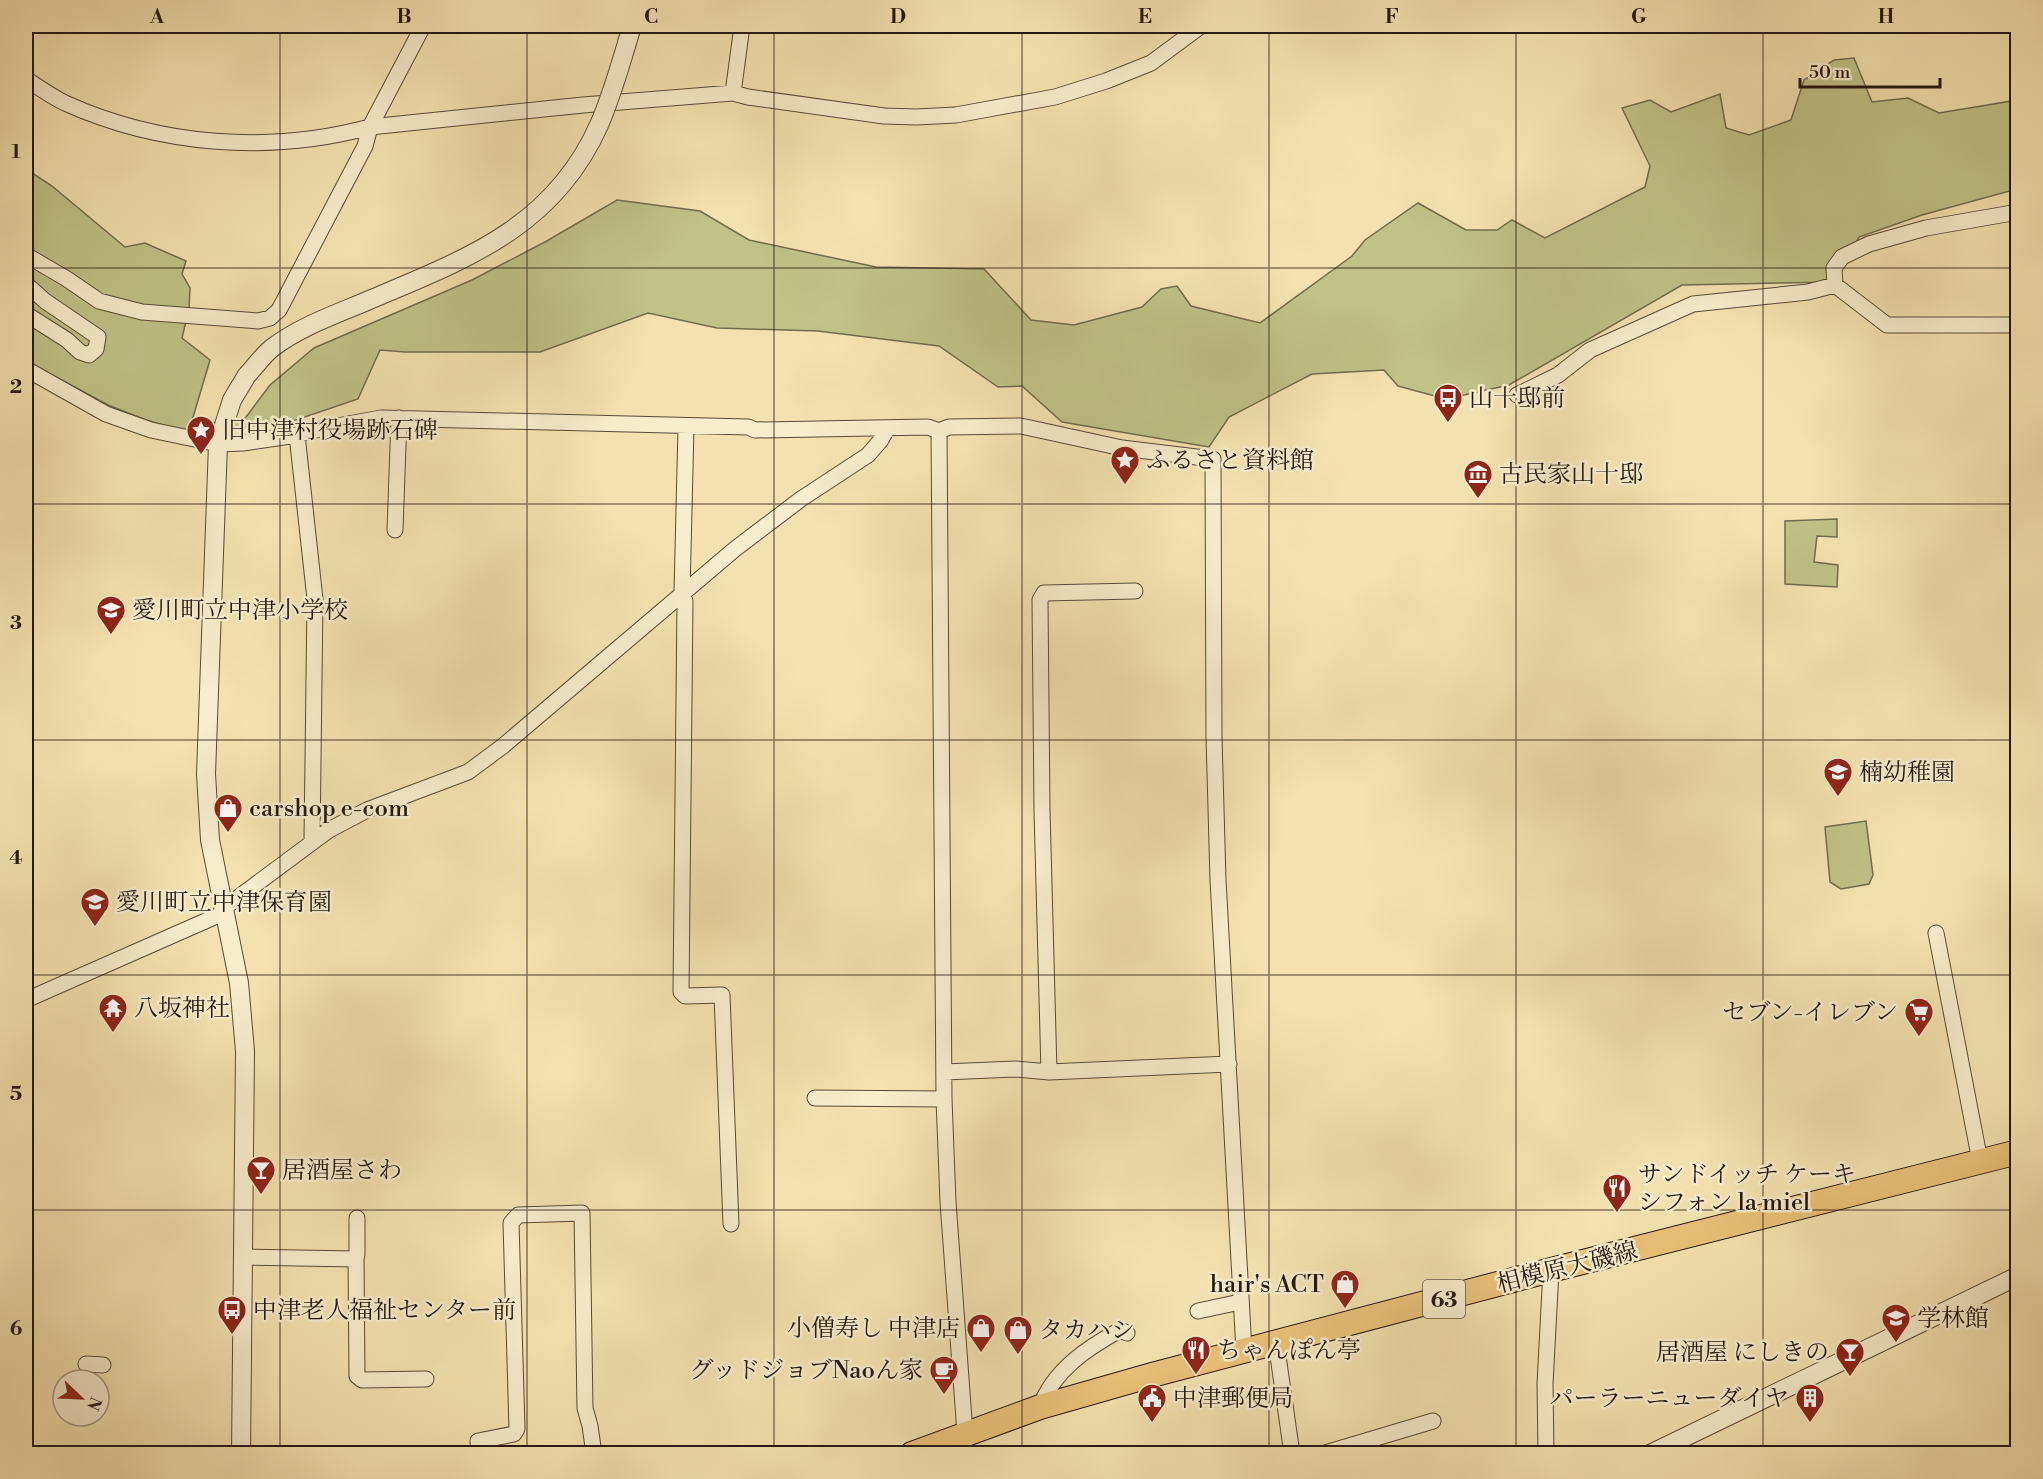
<svg xmlns="http://www.w3.org/2000/svg" width="2043" height="1479" font-family="'Libre Bodoni','Noto Serif JP',serif">
<rect width="100%" height="100%" fill="#f3e2af"/>
<filter id="stains"><feTurbulence type="fractalNoise" baseFrequency=".00333" numOctaves="4"/><feColorMatrix values="0 0 0 0 .2 0 0 0 0 .09 0 0 0 0 .02 0 0 0 .5 -.17"/></filter>
<radialGradient id="worn" r=".72"><stop offset=".6" stop-color="#630" stop-opacity="0"/><stop offset="1" stop-color="#630" stop-opacity=".3"/></radialGradient>
<path fill="#c0c287" stroke="#726c4c" stroke-width="1.5" d="M 1854,58 L 1872,102 L 1908,98 L 1939,113 L 2018,100 L 2017,189 L 1922,215 L 1859,237 L 1834,282 L 1682,285 L 1509,385 L 1446,399 L 1398,386 L 1384,370 L 1312,374 L 1229,417 L 1209,447 L 1062,422 L 1022,386 L 998,387 L 939,346 L 818,331 L 717,328 L 648,313 L 540,352 L 405,352 L 380,350 L 358,399 L 290,422 L 190,433 L 146,420 L 108,405 L 26,361 L 26,169 L 52,186 L 125,247 L 145,243 L 186,261 L 182,274 L 190,288 L 189,309 L 182,338 L 210,360 L 191,424 L 243,421 L 270,385 L 314,348 L 472,280 L 545,242 L 617,200 L 700,211 L 749,240 L 876,267 L 984,269 L 1031,320 L 1074,325 L 1142,307 L 1161,289 L 1177,286 L 1191,306 L 1260,323 L 1352,256 L 1365,240 L 1418,203 L 1466,230 L 1497,230 L 1512,220 L 1545,238 L 1645,187 L 1650,166 L 1622,108 L 1650,100 L 1671,112 L 1720,94 L 1726,128 L 1749,135 L 1791,120 L 1804,80 L 1834,60 Z
M 1837,519 L 1837,537 L 1817,536 L 1814,562 L 1838,565 L 1837,587 L 1785,584 L 1785,521 Z
M 1866,821 L 1873,875 L 1869,884 L 1841,889 L 1830,882 L 1825,827 Z"/>
<g fill="none" stroke-linecap="round" stroke-linejoin="round">
<g stroke="#584a39" stroke-width="17">
<path id="minor" d="M 742,26 L 733,93 L 748,97 L 884,116 L 916,117 L 956,115 L 1055,97 L 1106,81 L 1151,63 L 1201,26
M 26,79 C 38,87 51,96 65,103 C 160,146 270,154 370,127 L 583,105 L 733,93
M 26,255 L 67,279 L 99,301 L 142,312 L 258,321 L 270,318 L 279,310 L 365,146 L 370,127 L 423,26
M 26,284 L 45,301 L 98,337 L 96,349 L 89,355 L 80,352 L 67,340 L 26,314
M 1835,285 L 1834,268 L 1842,257 L 1869,244 L 1926,228 L 2018,212
M 26,369 L 106,414 L 151,430 L 218,444 L 243,443 L 297,435 L 310,431 L 381,418 L 748,427 L 755,430 L 928,427 L 939,431 L 944,1099 L 948,1202 L 965,1433
M 1517,395 L 1558,375 L 1590,350 L 1693,304 L 1808,292 L 1835,285 L 1887,325 L 2018,325
M 686,427 L 682,593 L 685,601 L 681,992 L 685,996 L 722,995 L 731,1224
M 939,431 L 949,427 L 1021,426 L 1122,448 L 1213,459 L 1214,737 L 1218,880 L 1244,1351
M 297,435 L 315,599 L 312,841
M 395,530 L 399,418
M 1936,933 L 1980,1161
M 26,1000 L 219,915 L 224,908 L 329,830 L 367,810 L 468,772 L 503,746 L 735,549 L 801,499 L 868,455 L 881,440 L 887,429
M 944,1072 L 1015,1069 L 1049,1072 L 1229,1064
M 1049,1072 L 1042,810 L 1040,600 L 1044,593 L 1135,591
M 815,1098 L 944,1099
M 357,1218 L 357,1254 L 356,1259 L 357,1376 L 362,1380 L 426,1379
M 243,1257 L 356,1259
M 1198,1311 L 1240,1302
M 1276,1342 L 1292,1454
M 86,1364 L 103,1365
M 1040,1407 C 1054,1370 1087,1348 1120,1330 L 1127,1333
M 479,1454 L 478,1441 L 514,1434 L 517,1429 L 511,1223 L 518,1215 L 582,1213 L 585,1408 L 590,1426 L 594,1454
M 1322,1454 L 1433,1421
M 1546,1454 L 1545,1384 L 1551,1270"/>
</g>
<g stroke="#584a39" stroke-width="20">
<path id="tertiary" d="M 241,1454 L 245,1051 L 239,983 L 210,840 L 206,774 L 218,444 L 232,400 L 247,375
M 1650,1454 L 2018,1276"/>
</g>
<g stroke="#241712" stroke-width="26">
<path id="primary" d="M 912,1454 L 1040,1407 L 1152,1375 L 1551,1270 L 2018,1152"/>
</g>
<use href="#minor" stroke="#f7eccb" stroke-width="15"/>
<use href="#tertiary" stroke="#f7eccb" stroke-width="18"/>
<use href="#primary" stroke="#eac178" stroke-width="24"/>
<g stroke="#584a39" stroke-width="20" stroke-linecap="butt">
<path id="tertiary-bridge" d="M 247,375 C 255,367 263,355 272,348 C 302,325 340,313 374,298 C 469,258 554,226 599,125 C 613,93 622,59 632,26"/>
</g>
<use href="#tertiary-bridge" stroke="#f7eccb" stroke-width="18"/>
</g>
<path fill="none" stroke="#241712" stroke-width="1.5" stroke-opacity="0.55" d="M 280,26 L 280,1454M 527,26 L 527,1454M 774,26 L 774,1454M 1022,26 L 1022,1454M 1269,26 L 1269,1454M 1516,26 L 1516,1454M 1763,26 L 1763,1454M 26,268 L 2018,268M 26,504 L 2018,504M 26,740 L 2018,740M 26,975 L 2018,975M 26,1210 L 2018,1210"/>
<defs>
<g id="bus-pin" transform="scale(1.5)"><path d="M0 17L-7.5 6A9.5 9.5 0 1 1 7.5 6Z" fill="#8f2418" stroke="#f7eccb"/><path d="M-5-6H5V4H4V6H2V4H-2V6H-4V4H-5ZM-3.5-4V0h7V-4ZM-3.5 1.2v1.5H-2V1.2ZM2 1.2v1.5H3.5V1.2Z" fill="#fff"/></g>
<g id="sight-pin" transform="scale(1.5)"><path d="M0 17L-7.5 6A9.5 9.5 0 1 1 7.5 6Z" fill="#8f2418" stroke="#f7eccb"/><path d="M0-6L1.8-2.2L6-1.7L2.9 1.2L3.7 5.4L0 3.3L-3.7 5.4L-2.9 1.2L-6-1.7L-1.8-2.2Z" fill="#fff"/></g>
<g id="museum-pin" transform="scale(1.5)"><path d="M0 17L-7.5 6A9.5 9.5 0 1 1 7.5 6Z" fill="#8f2418" stroke="#f7eccb"/><path d="M0-6L6-3V-2H-6V-3ZM-5-1h2V3h-2ZM-1-1h2V3h-2ZM3-1h2V3H3ZM-6 4H6V6H-6Z" fill="#fff"/></g>
<g id="school-pin" transform="scale(1.5)"><path d="M0 17L-7.5 6A9.5 9.5 0 1 1 7.5 6Z" fill="#8f2418" stroke="#f7eccb"/><path d="M0-5L7-2L0 1L-7-2ZM-4 1L0 2.5L4 1V4Q0 6-4 4Z" fill="#fff"/></g>
<g id="shop-pin" transform="scale(1.5)"><path d="M0 17L-7.5 6A9.5 9.5 0 1 1 7.5 6Z" fill="#8f2418" stroke="#f7eccb"/><path d="M-5-2.5h2.3a2.7 3.5 0 0 1 5.4 0H5L5.5 6h-11ZM-1.5-2.5h3a1.5 2.3 0 0 0-3 0Z" fill="#fff"/></g>
<g id="temple-pin" transform="scale(1.5)"><path d="M0 17L-7.5 6A9.5 9.5 0 1 1 7.5 6Z" fill="#8f2418" stroke="#f7eccb"/><path d="M0-6L5-2H3V0L6.5 2.5H4V6H1.5V3h-3V6H-4V2.5H-6.5L-3 0V-2H-5Z" fill="#fff"/></g>
<g id="supermarket-pin" transform="scale(1.5)"><path d="M0 17L-7.5 6A9.5 9.5 0 1 1 7.5 6Z" fill="#8f2418" stroke="#f7eccb"/><path d="M-6-5.5h2.5l.6 2H6L4.5 2H-2.5L-4.4-4H-6ZM-1.5 3.2a1.3 1.3 0 1 0 .1 0ZM3 3.2a1.3 1.3 0 1 0 .1 0Z" fill="#fff"/></g>
<g id="bar-pin" transform="scale(1.5)"><path d="M0 17L-7.5 6A9.5 9.5 0 1 1 7.5 6Z" fill="#8f2418" stroke="#f7eccb"/><path d="M-6-5H6L.8 .8V4.5H3.5V6h-7V4.5H-.8V.8Z" fill="#fff"/></g>
<g id="restaurant-pin" transform="scale(1.5)"><path d="M0 17L-7.5 6A9.5 9.5 0 1 1 7.5 6Z" fill="#8f2418" stroke="#f7eccb"/><path d="M-5-6h1v4h1v-4h1v4h1v-4h1v5L-1.5 .5V6h-2V.5L-5-1ZM5-6V6H3V1.5H1.5Q1.5-4 5-6Z" fill="#fff"/></g>
<g id="cafe-pin" transform="scale(1.5)"><path d="M0 17L-7.5 6A9.5 9.5 0 1 1 7.5 6Z" fill="#8f2418" stroke="#f7eccb"/><path d="M-5.5-4.5H6V0H3Q3 3.5 0 3.5H-2.5Q-5.5 3.5-5.5 0ZM3-3.2v2h1.7v-2ZM-6 4.5H4V6H-6Z" fill="#fff"/></g>
<g id="civic-pin" transform="scale(1.5)"><path d="M0 17L-7.5 6A9.5 9.5 0 1 1 7.5 6Z" fill="#8f2418" stroke="#f7eccb"/><path d="M-.6-6.5H3V-4.5H.6V-3L4-1V1h2V6H-6V1h2V-1L-.6-3ZM-1.2 2.5V6h2.4V2.5Z" fill="#fff"/></g>
<g id="building-pin" transform="scale(1.5)"><path d="M0 17L-7.5 6A9.5 9.5 0 1 1 7.5 6Z" fill="#8f2418" stroke="#f7eccb"/><path d="M-4-6H4V6H1V3H-1V6H-4ZM-2.5-4.3h1.7v1.8h-1.7ZM.8-4.3h1.7v1.8H.8ZM-2.5-1h1.7V.8h-1.7ZM.8-1h1.7V.8H.8Z" fill="#fff"/></g>
</defs>
<g fill-rule="evenodd">
<use href="#bus-pin" x="1448" y="398"/>
<use href="#sight-pin" x="201" y="430"/>
<use href="#sight-pin" x="1125" y="460"/>
<use href="#museum-pin" x="1478" y="474"/>
<use href="#school-pin" x="111" y="610"/>
<use href="#school-pin" x="1838" y="772"/>
<use href="#shop-pin" x="228" y="808"/>
<use href="#school-pin" x="95" y="902"/>
<use href="#temple-pin" x="113" y="1008"/>
<use href="#supermarket-pin" x="1919" y="1012"/>
<use href="#bar-pin" x="261" y="1170"/>
<use href="#restaurant-pin" x="1617" y="1188"/>
<use href="#shop-pin" x="1345" y="1284"/>
<use href="#bus-pin" x="232" y="1310"/>
<use href="#school-pin" x="1896" y="1318"/>
<use href="#shop-pin" x="981" y="1328"/>
<use href="#shop-pin" x="1018" y="1330"/>
<use href="#restaurant-pin" x="1196" y="1350"/>
<use href="#bar-pin" x="1850" y="1352"/>
<use href="#cafe-pin" x="944" y="1370"/>
<use href="#civic-pin" x="1152" y="1398"/>
<use href="#building-pin" x="1810" y="1398"/>
</g>
<g text-anchor="middle" stroke-width="5" stroke-linejoin="round" paint-order="stroke">
<rect fill="#f7eccb" stroke="#63574a" stroke-width="1.5" x="1423" y="1280" width="42" height="38" rx="4.5"/>
<g font-size="22" font-weight="bold" fill="#241712">
<text x="1444" y="1307">63</text>
</g>
<g font-size="24" fill="#241712" stroke="#f7eccb" text-anchor="start">
<text x="1469" y="406">山十邸前</text>
<text x="222" y="438">旧中津村役場跡石碑</text>
<text x="1146" y="468">ふるさと資料館</text>
<text x="1499" y="482">古民家山十邸</text>
<text x="132" y="618">愛川町立中津小学校</text>
<text x="1859" y="780">楠幼稚園</text>
<text x="249" y="816">carshop e-com</text>
<text x="116" y="910">愛川町立中津保育園</text>
<text x="134" y="1016">八坂神社</text>
<text x="1898" y="1020" text-anchor="end">セブン-イレブン</text>
<text x="282" y="1178">居酒屋さわ</text>
<text x="1638" y="1182">サンドイッチ ケーキ<tspan x="1638" dy="28">シフォン la miel</tspan></text>
<text x="1324" y="1292" text-anchor="end">hair's ACT</text>
<text x="253" y="1318">中津老人福祉センター前</text>
<text x="1917" y="1326">学林館</text>
<text x="960" y="1336" text-anchor="end">小僧寿し 中津店</text>
<text x="1039" y="1338">タカハシ</text>
<text x="1217" y="1358">ちゃんぽん亭</text>
<text x="1829" y="1360" text-anchor="end">居酒屋 にしきの</text>
<text x="923" y="1378" text-anchor="end">グッドジョブNaoん家</text>
<text x="1173" y="1406">中津郵便局</text>
<text x="1789" y="1406" text-anchor="end">パーラーニューダイヤ</text>
</g>
<g font-size="24" fill="#241712" stroke="#f7eccb">
<text transform="translate(1567 1267) rotate(-14)" y="8">相模原大磯線</text>
</g>
</g>
<rect width="2043" height="1479" fill="none" stroke="#f3e2af" stroke-width="66"/>
<g transform="translate(81 1398) rotate(113)"><circle r="28" fill="#f7eccb" stroke="#a39781" stroke-width="1.5"/>
<path d="M0-4.5L10 22L0 15L-10 22Z" fill="#8f2418"/>
<text y="-9" font-size="16" font-weight="bold" text-anchor="middle" fill="#241712">N</text>
</g>
<path d="M1800 78v9h140v-9" fill="none" stroke="#241712" stroke-width="3"/>
<text x="1809" y="78" font-size="18" fill="#241712" stroke="#f7eccb" stroke-width="4.5" paint-order="stroke">50 m</text>
<rect x="33" y="33" width="1977" height="1413" fill="none" stroke="#241712" stroke-width="2"/>
<g font-size="20" text-anchor="middle" font-weight="bold" fill="#241712">
<text x="157" y="23">A</text>
<text x="404" y="23">B</text>
<text x="651" y="23">C</text>
<text x="898" y="23">D</text>
<text x="1145" y="23">E</text>
<text x="1392" y="23">F</text>
<text x="1639" y="23">G</text>
<text x="1886" y="23">H</text>
<text x="16" y="158">1</text>
<text x="16" y="393">2</text>
<text x="16" y="629">3</text>
<text x="16" y="864">4</text>
<text x="16" y="1100">5</text>
<text x="16" y="1335">6</text>
</g>
<rect width="100%" height="100%" filter="url(#stains)"/>
<rect width="100%" height="100%" fill="url(#worn)"/>
</svg>
